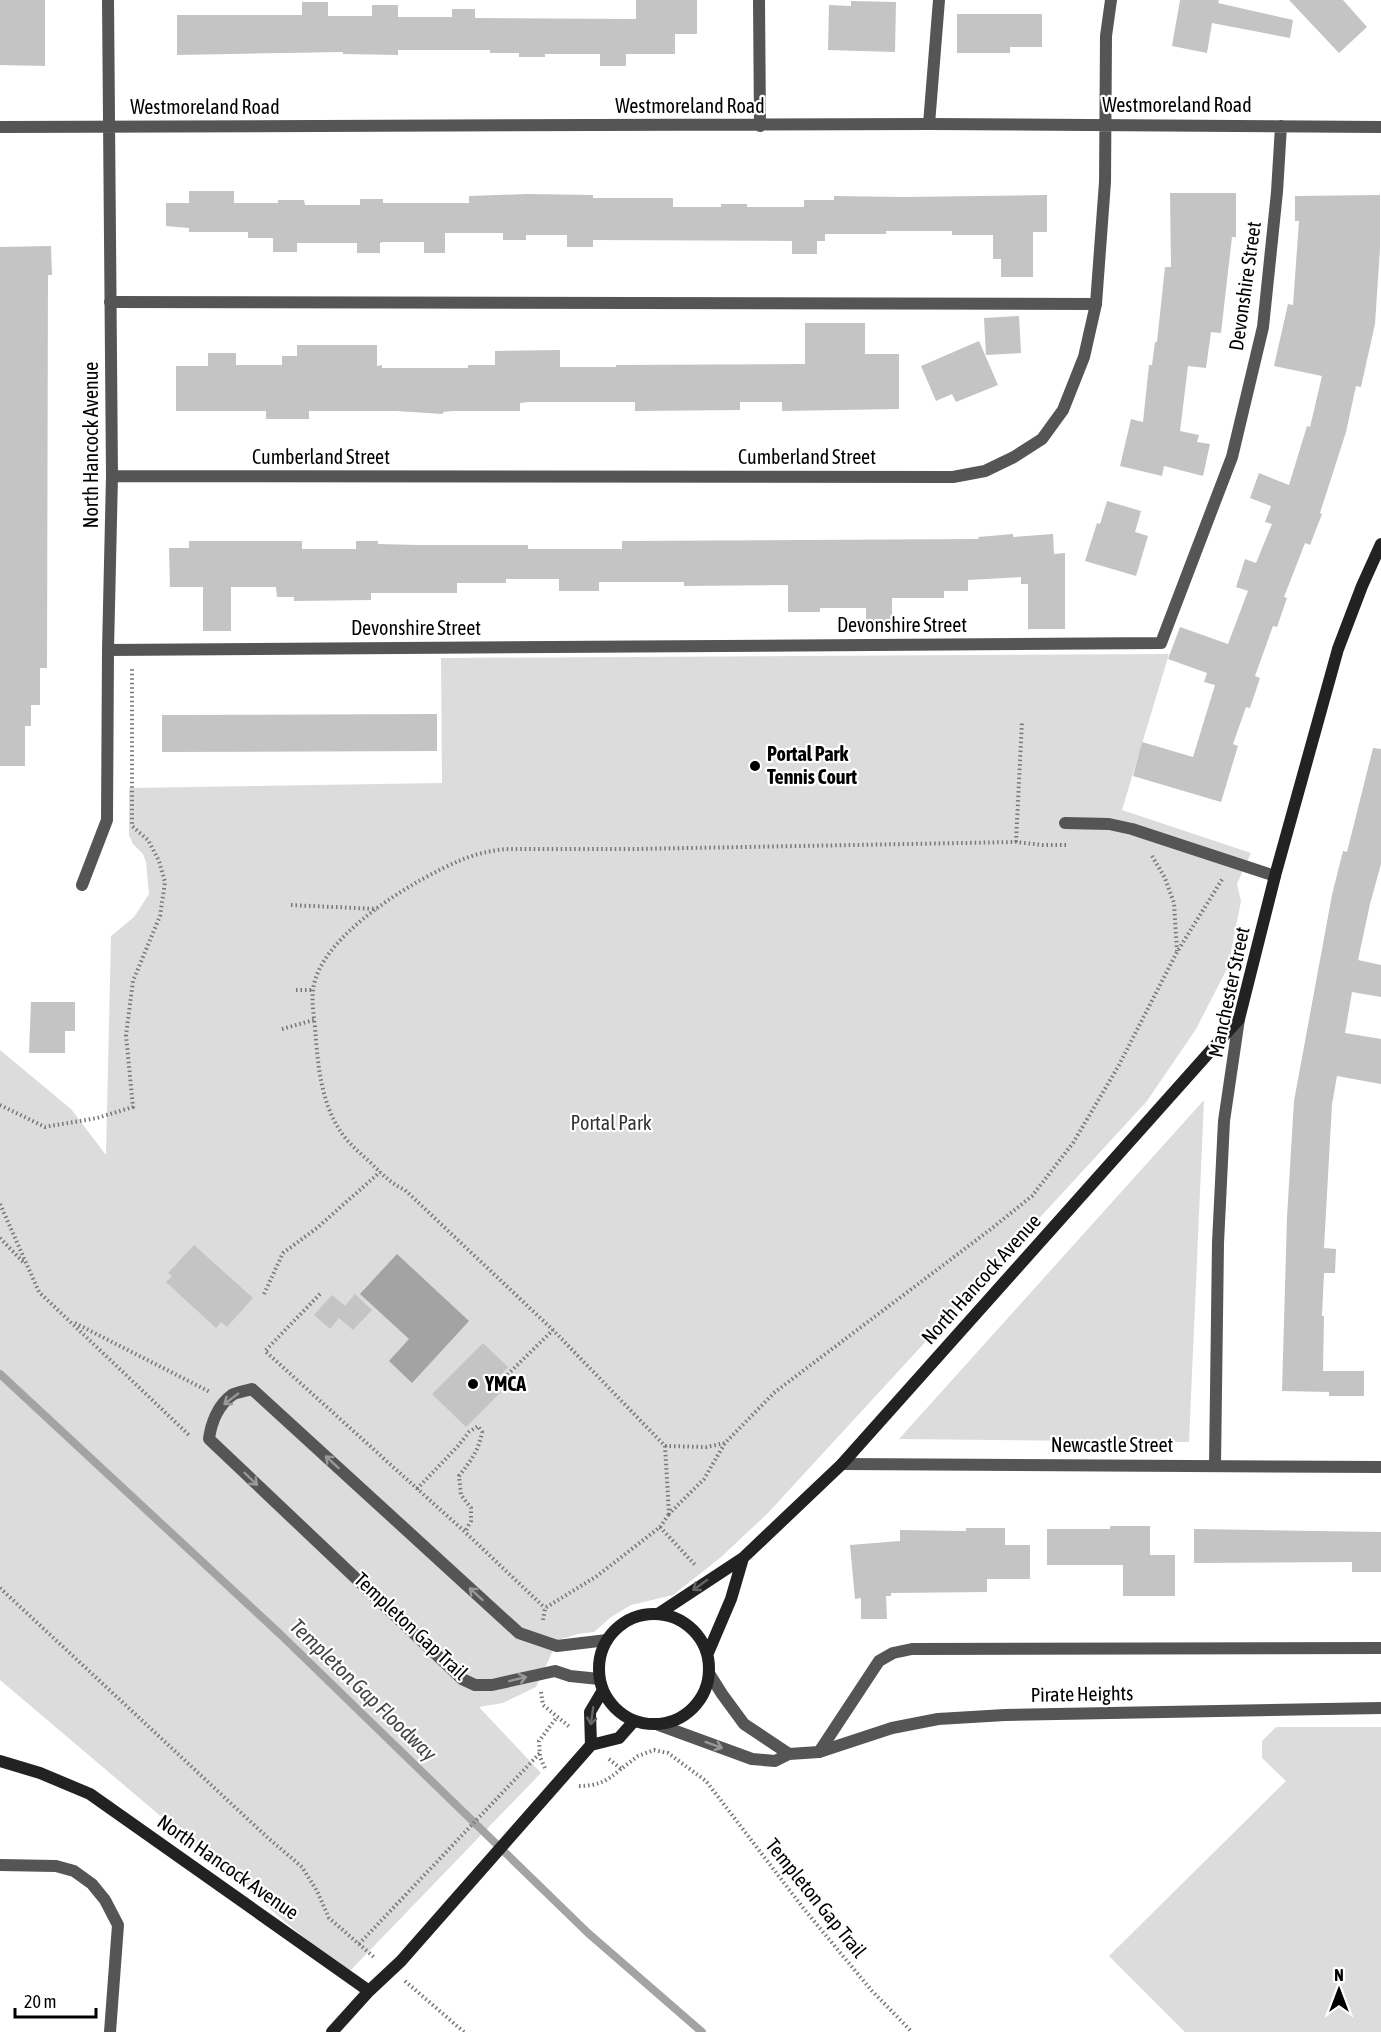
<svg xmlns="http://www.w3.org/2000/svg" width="1381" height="2032" font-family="'Asap Condensed',sans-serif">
<rect width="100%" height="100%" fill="#fff"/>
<path fill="#dcdcdc" d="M 1169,654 L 1122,810 L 1251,853 L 1237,884 L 1241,901 L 1228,967 L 1196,1029 L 1147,1101 L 767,1514 L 720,1558 L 673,1595 L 631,1605 L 611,1617 L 594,1632 L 578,1634 L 558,1640 L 536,1687 L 503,1703 L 479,1707 L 541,1773 L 347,1974 L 0,1680 L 0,1050 L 71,1109 L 106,1155 L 111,936 L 134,917 L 149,894 L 146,862 L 143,854 L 133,844 L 129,835 L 129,788 L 442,783 L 441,658 Z
M 1204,1100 L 1189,1442 L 899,1439 Z
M 1276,1727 L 1381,1727 L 1381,2032 L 1185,2032 L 1109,1956 L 1286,1781 L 1262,1758 L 1262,1741 Z"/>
<path fill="#a3a3a3" d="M 397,1254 L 469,1321 L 412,1383 L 389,1361 L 409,1339 L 360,1294 Z"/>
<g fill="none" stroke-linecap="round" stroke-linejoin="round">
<path stroke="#a3a3a3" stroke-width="8" d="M 0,1374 L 280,1634 L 588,1933 L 702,2032"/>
</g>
<path fill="#c4c4c4" d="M 0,0 L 45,0 L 45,66 L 0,65 Z
M 636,0 L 697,0 L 697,34 L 675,34 L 675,54 L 626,54 L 626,66 L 600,66 L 600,54 L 545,54 L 545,57 L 519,57 L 519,53 L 490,53 L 490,50 L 398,50 L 398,55 L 343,54 L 343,52 L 177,55 L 177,15 L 302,15 L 302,2 L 328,2 L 328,16 L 372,16 L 372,5 L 398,5 L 398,17 L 452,17 L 452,9 L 475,9 L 475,18 L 636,19 Z
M 1180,0 L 1219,0 L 1218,3 L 1293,20 L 1290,38 L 1212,23 L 1207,53 L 1172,46 Z
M 1289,0 L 1343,0 L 1367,27 L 1339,53 Z
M 851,1 L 896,2 L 895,52 L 828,50 L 829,5 L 851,6 Z
M 957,14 L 1042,14 L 1042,47 L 1010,47 L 1010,53 L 957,53 Z
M 189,191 L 234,191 L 234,203 L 278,203 L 278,200 L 304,200 L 305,205 L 360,205 L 360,199 L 383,199 L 383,203 L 469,203 L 469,196 L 527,194 L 593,195 L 593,198 L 673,198 L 673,207 L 721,207 L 721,204 L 747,204 L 747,207 L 804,207 L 804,200 L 834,200 L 834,196 L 904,197 L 1047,195 L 1047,232 L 1033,232 L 1033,277 L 1001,277 L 1001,259 L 993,259 L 993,235 L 952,235 L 952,231 L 886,231 L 886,234 L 825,234 L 825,241 L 817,241 L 817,254 L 792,254 L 792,241 L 593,240 L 593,247 L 567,247 L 567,235 L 526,235 L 526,240 L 503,240 L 503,233 L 445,233 L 445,253 L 424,253 L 424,242 L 382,242 L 380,243 L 380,253 L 357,253 L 357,243 L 297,243 L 297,252 L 273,252 L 273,238 L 248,238 L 248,232 L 189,232 L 189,228 L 166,226 L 166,203 L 189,203 Z
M 1170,193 L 1236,193 L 1236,237 L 1232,237 L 1221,333 L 1211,332 L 1206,368 L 1188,366 L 1180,431 L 1199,435 L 1197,442 L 1210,444 L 1203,476 L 1164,466 L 1162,476 L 1120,466 L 1131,419 L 1143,422 L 1149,365 L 1152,365 L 1155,342 L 1157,342 L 1165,267 L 1171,267 Z
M 1380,195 L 1380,249 L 1375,324 L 1361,387 L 1356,386 L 1346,432 L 1320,513 L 1322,514 L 1310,545 L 1305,543 L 1284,597 L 1287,598 L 1277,627 L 1273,626 L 1255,676 L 1260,678 L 1250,708 L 1246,707 L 1233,744 L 1238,746 L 1221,802 L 1133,776 L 1142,742 L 1193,757 L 1215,685 L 1204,682 L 1207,673 L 1168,659 L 1180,627 L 1228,644 L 1248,591 L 1236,587 L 1245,559 L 1256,563 L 1272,524 L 1265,522 L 1271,506 L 1250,498 L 1259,473 L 1289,485 L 1307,426 L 1310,427 L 1322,376 L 1274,366 L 1288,304 L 1293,305 L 1299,221 L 1295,221 L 1295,196 Z
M 51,246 L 52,275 L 48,275 L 47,668 L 40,668 L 40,705 L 31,705 L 31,726 L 25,726 L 25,766 L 0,766 L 0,247 Z
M 1019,316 L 1021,353 L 986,355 L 984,318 Z
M 805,323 L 865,323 L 865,354 L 899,354 L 899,409 L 782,411 L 782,402 L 740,402 L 740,410 L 635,411 L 635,402 L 529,402 L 520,403 L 520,411 L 453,411 L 443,412 L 443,414 L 396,411 L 309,411 L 309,419 L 266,419 L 266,411 L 176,411 L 176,366 L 208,366 L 208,353 L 236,353 L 236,365 L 282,365 L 282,356 L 297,356 L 297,345 L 377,345 L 377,366 L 382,365 L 382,368 L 468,368 L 468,365 L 495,365 L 495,351 L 560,350 L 560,367 L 616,367 L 616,365 L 805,364 Z
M 979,341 L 998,385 L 956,402 L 952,394 L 936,401 L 921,366 Z
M 1107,501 L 1141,511 L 1135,532 L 1148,536 L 1136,576 L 1085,561 L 1097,523 L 1100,524 Z
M 1013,534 L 1013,537 L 1053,534 L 1054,554 L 1065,553 L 1065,629 L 1028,629 L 1028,584 L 1021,584 L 1021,577 L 968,580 L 968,591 L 944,591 L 944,598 L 892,598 L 892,630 L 866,630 L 866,608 L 820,608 L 820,612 L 788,612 L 788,585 L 684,586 L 684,582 L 599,582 L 599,591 L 559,591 L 559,579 L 506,579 L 506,583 L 457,583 L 457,593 L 371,593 L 371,600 L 294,601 L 294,597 L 277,597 L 276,587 L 231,587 L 231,631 L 203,631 L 203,587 L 170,587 L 169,548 L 189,548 L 189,541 L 302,541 L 302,549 L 356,549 L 356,541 L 378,541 L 378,544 L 419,545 L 528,545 L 528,549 L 622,549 L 622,541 L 979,539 L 978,537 Z
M 437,714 L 437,751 L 162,752 L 162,715 Z
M 1373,748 L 1381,749 L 1381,864 L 1370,904 L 1358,960 L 1381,965 L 1381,997 L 1352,992 L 1345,1033 L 1381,1039 L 1381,1084 L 1337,1076 L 1332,1104 L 1324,1248 L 1336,1249 L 1335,1273 L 1324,1273 L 1322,1316 L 1324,1316 L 1323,1371 L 1364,1371 L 1364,1396 L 1329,1396 L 1329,1392 L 1282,1391 L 1287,1217 L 1294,1101 L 1332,895 L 1343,851 L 1347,852 Z
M 31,1002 L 75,1002 L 75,1031 L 65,1031 L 65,1053 L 29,1053 Z
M 194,1245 L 253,1298 L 227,1327 L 221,1322 L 216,1328 L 166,1282 L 172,1276 L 168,1273 Z
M 355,1294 L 372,1310 L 353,1330 L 339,1318 L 330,1329 L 314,1315 L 332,1295 L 345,1306 Z
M 483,1343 L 508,1367 L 498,1378 L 506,1387 L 466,1427 L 432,1394 Z
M 1110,1526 L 1150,1526 L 1150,1555 L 1175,1555 L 1175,1596 L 1123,1596 L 1123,1565 L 1047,1565 L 1047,1529 L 1110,1529 Z
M 966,1528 L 1005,1528 L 1005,1545 L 1030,1545 L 1030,1579 L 987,1579 L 987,1592 L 891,1593 L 891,1596 L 886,1596 L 887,1619 L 861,1619 L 861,1598 L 855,1599 L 850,1545 L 900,1541 L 900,1530 L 966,1531 Z
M 1194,1529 L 1381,1532 L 1381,1572 L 1352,1572 L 1352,1562 L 1194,1563 Z"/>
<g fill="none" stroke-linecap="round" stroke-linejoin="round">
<path stroke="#777" stroke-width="4" stroke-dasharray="1.5 3" stroke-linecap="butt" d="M 1016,842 L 1022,721
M 1066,845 L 1043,845 L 1016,842 L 635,849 L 505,849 C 490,851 475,854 461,860 C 416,879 340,925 319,970 C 309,991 313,1006 315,1028 C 318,1066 321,1109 347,1140 C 354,1148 362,1155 370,1162 C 381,1173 390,1183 405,1190 L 553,1330 L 665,1446 L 669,1514 L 704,1479 L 725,1443 L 775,1392 L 991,1229 L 1032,1196 L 1073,1143 L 1119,1065 L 1177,952 L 1223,878
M 1152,856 L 1165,878 L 1174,903 L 1177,951
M 291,905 L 377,909
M 296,990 L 311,990
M 282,1029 L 314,1020
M 0,1105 L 45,1127 L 97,1118 L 133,1107 L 126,1035 L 133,981 L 160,916 L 165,882 L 159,861 L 148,840 L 132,826 L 132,669
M 0,1204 L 39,1292 L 190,1436
M 0,1238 L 25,1264
M 264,1294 L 283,1253 L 317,1228 L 380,1172
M 320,1294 L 265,1351 L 465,1532 L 545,1608
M 75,1323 L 210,1392
M 501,1381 L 553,1330
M 665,1446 L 706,1447 L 725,1443
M 417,1489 L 458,1446 L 469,1432 L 478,1426 L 482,1432 C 479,1450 470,1462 459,1476 L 461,1495 L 471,1508 L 471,1521 L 465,1532
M 660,1527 L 696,1566
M 0,1588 L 267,1837 L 302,1867 L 317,1891 L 329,1918 L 375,1958
M 543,1620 L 545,1608 L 597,1576 L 660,1527 L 669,1514
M 541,1692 L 543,1705 L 571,1728
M 609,1759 L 621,1769 L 638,1756 L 654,1750 L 668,1753 L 706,1781 L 804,1909 L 872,1991 L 912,2032
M 545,1768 L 540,1757 L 539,1741 L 557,1717
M 579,1786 C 598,1786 607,1781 621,1769
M 359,1944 L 540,1753
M 405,1981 L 464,2032"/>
<path stroke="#555" stroke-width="12" d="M 929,124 L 939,0
M 110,302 L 1096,304
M 1065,823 L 1109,824 L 1132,829 L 1275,876
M 599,1679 L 570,1676 L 555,1671 L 492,1685 L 475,1685 L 462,1679 L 209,1439 C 211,1423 218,1405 232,1395 C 237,1392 246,1391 252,1389 L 519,1633 L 557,1646 L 607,1640
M 819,1752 L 879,1661 L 893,1653 L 912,1649 L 1381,1648
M 0,1865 L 56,1866 L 74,1871 L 92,1884 L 105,1900 L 118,1925 L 110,2032"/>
<path stroke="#555" stroke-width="12" d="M 759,0 L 760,126
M 0,127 L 929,124 L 1381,127
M 112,476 L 953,477 L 985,471 L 1014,457 L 1042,439 L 1063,410 L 1084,357 L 1096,304 L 1105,182 L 1106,36 L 1111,0
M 108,650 L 1161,643 L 1232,457 L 1263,327 L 1277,192 L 1281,126
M 82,885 L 107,820 L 108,650 L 112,476 L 108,0
M 842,1464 L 1381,1467
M 1215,1465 L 1218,1243 L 1224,1121 L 1239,1019
M 710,1675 L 722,1694 L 744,1724 L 789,1754
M 659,1725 L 752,1759 L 775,1761 L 789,1754 L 819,1752 L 892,1728 L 938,1719 L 1005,1715 L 1381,1708"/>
<path stroke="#222" stroke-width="12" d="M599 1669a55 55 0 1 1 110 0a55 55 0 1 1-110 0Z
M 658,1614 L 743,1558 L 842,1464 L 1239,1019 L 1275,876 L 1338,649 L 1362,586 L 1381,544
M 708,1653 L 731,1599 L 743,1558
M 591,1745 L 590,1712 L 603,1690
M 0,1761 L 40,1773 L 90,1794 L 369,1991 L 332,2032
M 369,1991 L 401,1961 L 591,1745 L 619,1738 L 634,1721"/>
</g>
<defs><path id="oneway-shaft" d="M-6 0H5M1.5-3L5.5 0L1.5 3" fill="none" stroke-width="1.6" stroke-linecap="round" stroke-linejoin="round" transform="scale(1.5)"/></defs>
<g stroke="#999">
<use href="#oneway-shaft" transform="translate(231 1399) rotate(143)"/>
<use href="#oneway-shaft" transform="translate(332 1462) rotate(-138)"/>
<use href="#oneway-shaft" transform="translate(251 1479) rotate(44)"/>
<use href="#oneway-shaft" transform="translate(476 1594) rotate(-138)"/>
<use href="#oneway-shaft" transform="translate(518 1679) rotate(-14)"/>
<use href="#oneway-shaft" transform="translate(714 1745) rotate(20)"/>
</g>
<g stroke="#646464">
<use href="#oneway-shaft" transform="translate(700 1585) rotate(144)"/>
<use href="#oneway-shaft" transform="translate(592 1716) rotate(98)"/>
</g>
<g fill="#000" stroke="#fff" stroke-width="2">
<circle cx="755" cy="766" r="6"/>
<circle cx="473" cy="1384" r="6"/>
</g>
<g text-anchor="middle" stroke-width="4.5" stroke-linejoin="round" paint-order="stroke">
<g font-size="20" fill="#000" stroke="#fff">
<text x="1177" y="112">Westmoreland Road</text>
<text x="690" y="113">Westmoreland Road</text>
<text x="205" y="114">Westmoreland Road</text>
<text transform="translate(1245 286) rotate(-82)" y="7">Devonshire Street</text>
<text transform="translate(91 445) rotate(-90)" y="7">North Hancock Avenue</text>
<text x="321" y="464">Cumberland Street</text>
<text x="807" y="464">Cumberland Street</text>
<text x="902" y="632">Devonshire Street</text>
<text x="416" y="635">Devonshire Street</text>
<text transform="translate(1229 992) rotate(-78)" y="7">Manchester Street</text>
<text transform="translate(981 1279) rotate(-48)" y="7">North Hancock Avenue</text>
<text x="1112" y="1452">Newcastle Street</text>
<text transform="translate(411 1626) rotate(43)" y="7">Templeton Gap Trail</text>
<text transform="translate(1082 1694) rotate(-1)" y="7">Pirate Heights</text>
<text transform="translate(228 1867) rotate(35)" y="7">North Hancock Avenue</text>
<text transform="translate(816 1898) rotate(51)" y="7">Templeton Gap Trail</text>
</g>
<g font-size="20" font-weight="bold" fill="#000" stroke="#fff" text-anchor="start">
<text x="767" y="761">Portal Park<tspan x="767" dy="23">Tennis Court</tspan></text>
<text x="485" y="1391">YMCA</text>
</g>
<g font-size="20" fill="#333" stroke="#fff">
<text x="611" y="1130">Portal Park</text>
</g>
<g font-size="21" font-style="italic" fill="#444" stroke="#fff">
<text transform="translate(363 1690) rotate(44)" y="7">Templeton Gap Floodway</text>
</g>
</g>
<g transform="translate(1339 1990)" stroke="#ffffff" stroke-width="4.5" paint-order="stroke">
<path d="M0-4.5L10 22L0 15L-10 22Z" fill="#000000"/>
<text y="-9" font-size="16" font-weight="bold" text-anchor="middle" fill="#000000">N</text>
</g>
<path d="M15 2008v9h81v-9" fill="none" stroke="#000000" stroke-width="3"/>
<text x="24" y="2008" font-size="18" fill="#000000" stroke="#ffffff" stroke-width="4.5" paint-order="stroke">20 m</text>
</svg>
